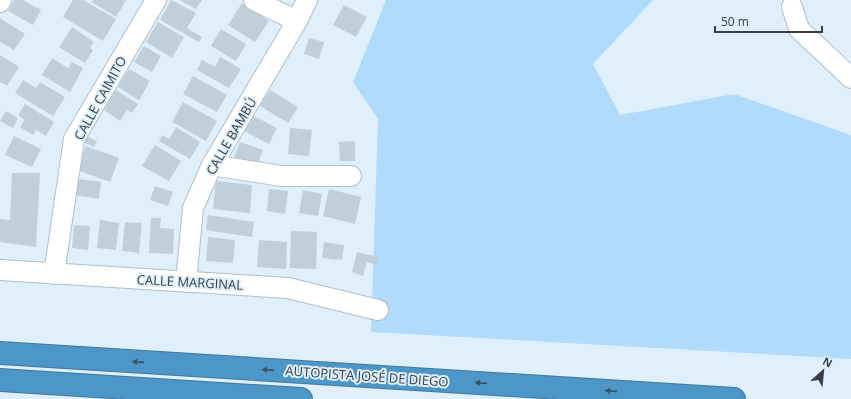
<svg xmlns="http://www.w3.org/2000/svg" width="851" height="399" font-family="'Open Sans',sans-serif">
<rect width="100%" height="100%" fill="#dff0fc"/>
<path fill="#b1dbfa" d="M 386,0 L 653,0 L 593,64 L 620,115 L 734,94 L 851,135 L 851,359 L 371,332 L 378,119 L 353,82 Z"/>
<path fill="#bfcfdb" d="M 14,0 L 23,0 L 41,10 L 33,25 L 8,11 Z
M 73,0 L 83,0 L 116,19 L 103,41 L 63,17 Z
M 93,0 L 126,0 L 116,17 L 92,2 Z
M 171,0 L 196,13 L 187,28 L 202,37 L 199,42 L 160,20 Z
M 179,0 L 202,0 L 196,9 Z
M 242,3 L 269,21 L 255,42 L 228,25 Z
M 344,5 L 367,17 L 356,37 L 333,25 Z
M 0,18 L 25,34 L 14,50 L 0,42 Z
M 158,22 L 184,37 L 172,58 L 146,42 Z
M 72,27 L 94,42 L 90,48 L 93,50 L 85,63 L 59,47 Z
M 221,29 L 246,44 L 236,61 L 211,46 Z
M 309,38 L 324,42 L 319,59 L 304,54 Z
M 144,46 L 161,56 L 152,72 L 134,62 Z
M 0,55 L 19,67 L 7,86 L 0,82 Z
M 220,57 L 241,69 L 229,88 L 197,70 L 202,60 L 215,67 Z
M 52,58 L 68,68 L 72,62 L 83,68 L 70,92 L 42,75 Z
M 129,69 L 150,81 L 139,100 L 118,87 Z
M 193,76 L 227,95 L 217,112 L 183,94 Z
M 23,80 L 36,88 L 40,82 L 65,97 L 53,116 L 15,93 Z
M 116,90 L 138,104 L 132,113 L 127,110 L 120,121 L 104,110 Z
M 270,90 L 298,107 L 288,123 L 260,106 Z
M 183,102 L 217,121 L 206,141 L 172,122 Z
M 25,104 L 54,122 L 46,136 L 36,130 L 33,135 L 20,127 L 25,120 L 18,115 Z
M 6,111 L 18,118 L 13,128 L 0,121 Z
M 252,115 L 277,128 L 269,144 L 244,131 Z
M 176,127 L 200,142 L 190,159 L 159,141 L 162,135 L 169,139 Z
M 290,128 L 312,130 L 309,156 L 288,154 Z
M 84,135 L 97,141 L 94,147 L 81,141 Z
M 14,136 L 41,149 L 32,167 L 5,155 Z
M 355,141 L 355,161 L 340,161 L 339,142 Z
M 240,142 L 263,150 L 257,165 L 234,157 Z
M 155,145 L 181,161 L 169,181 L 142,166 Z
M 86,146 L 119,158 L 110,182 L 77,170 Z
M 12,173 L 40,173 L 36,247 L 0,242 L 0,219 L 10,220 Z
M 78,179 L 101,182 L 99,199 L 75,195 Z
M 216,181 L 252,185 L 250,213 L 213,209 Z
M 155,186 L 173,192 L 168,206 L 150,200 Z
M 269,189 L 288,191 L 285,214 L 267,211 Z
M 329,189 L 361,197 L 355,224 L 323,216 Z
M 303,190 L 322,194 L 318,216 L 299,213 Z
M 208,215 L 254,222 L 252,237 L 206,230 Z
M 151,218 L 161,218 L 160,228 L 174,229 L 173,254 L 149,253 Z
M 100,220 L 119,223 L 116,250 L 97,248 Z
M 125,222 L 142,223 L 139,253 L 122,251 Z
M 74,225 L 90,226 L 88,250 L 72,248 Z
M 291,231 L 317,232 L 316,269 L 290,268 Z
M 208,237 L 235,240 L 233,263 L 206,261 Z
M 259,240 L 287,242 L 286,269 L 257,267 Z
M 324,242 L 344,245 L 342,260 L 322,258 Z
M 357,252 L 378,257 L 376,265 L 367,262 L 363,276 L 352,272 Z"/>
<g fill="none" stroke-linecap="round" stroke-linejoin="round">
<g stroke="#afbfca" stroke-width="22">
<path id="minor" d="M 254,0 L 297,21
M 0,2 L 1,0
M 792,7 L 799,29 L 851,78
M 212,165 L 281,176 L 351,176
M 0,270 L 288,288 L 378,310
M 54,274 L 74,139 L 156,0
M 186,282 L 193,208 L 212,165 L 297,21 L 307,0"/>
</g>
<g stroke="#457899" stroke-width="24">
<path id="highway" d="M 0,353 L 734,399
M 0,380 L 301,399"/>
</g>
<use href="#minor" stroke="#fff" stroke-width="20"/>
<use href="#highway" stroke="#4c97c7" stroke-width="22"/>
</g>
<defs><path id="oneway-solid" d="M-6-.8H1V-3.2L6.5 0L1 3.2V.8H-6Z"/></defs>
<g fill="#3c505d">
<use href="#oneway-solid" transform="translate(138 362) rotate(-176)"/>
<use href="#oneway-solid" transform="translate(268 370) rotate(-176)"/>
<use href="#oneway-solid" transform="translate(481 383) rotate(-176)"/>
<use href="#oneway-solid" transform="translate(611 391) rotate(-176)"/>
</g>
<g text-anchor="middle" stroke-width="4" stroke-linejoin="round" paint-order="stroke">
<g font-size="13" fill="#383e43" stroke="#dff0fc">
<text transform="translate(100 98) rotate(-61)" y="5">CALLE CAIMITO</text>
<text transform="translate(231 136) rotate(-60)" y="5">CALLE BAMBÚ</text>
<text transform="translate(190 282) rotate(3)" y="5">CALLE MARGINAL</text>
<text transform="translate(367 376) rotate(4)" y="5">AUTOPISTA JOSÉ DE DIEGO</text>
</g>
</g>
<g transform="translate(823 371) rotate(27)" stroke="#dff0fc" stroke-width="3" paint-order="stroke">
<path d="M0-3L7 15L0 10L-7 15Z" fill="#383e43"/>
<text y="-6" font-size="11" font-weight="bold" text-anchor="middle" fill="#383e43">N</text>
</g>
<path d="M715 26v6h107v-6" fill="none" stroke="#383e43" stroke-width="2"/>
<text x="721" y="26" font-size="12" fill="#383e43" stroke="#dff0fc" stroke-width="3" paint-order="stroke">50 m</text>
</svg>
